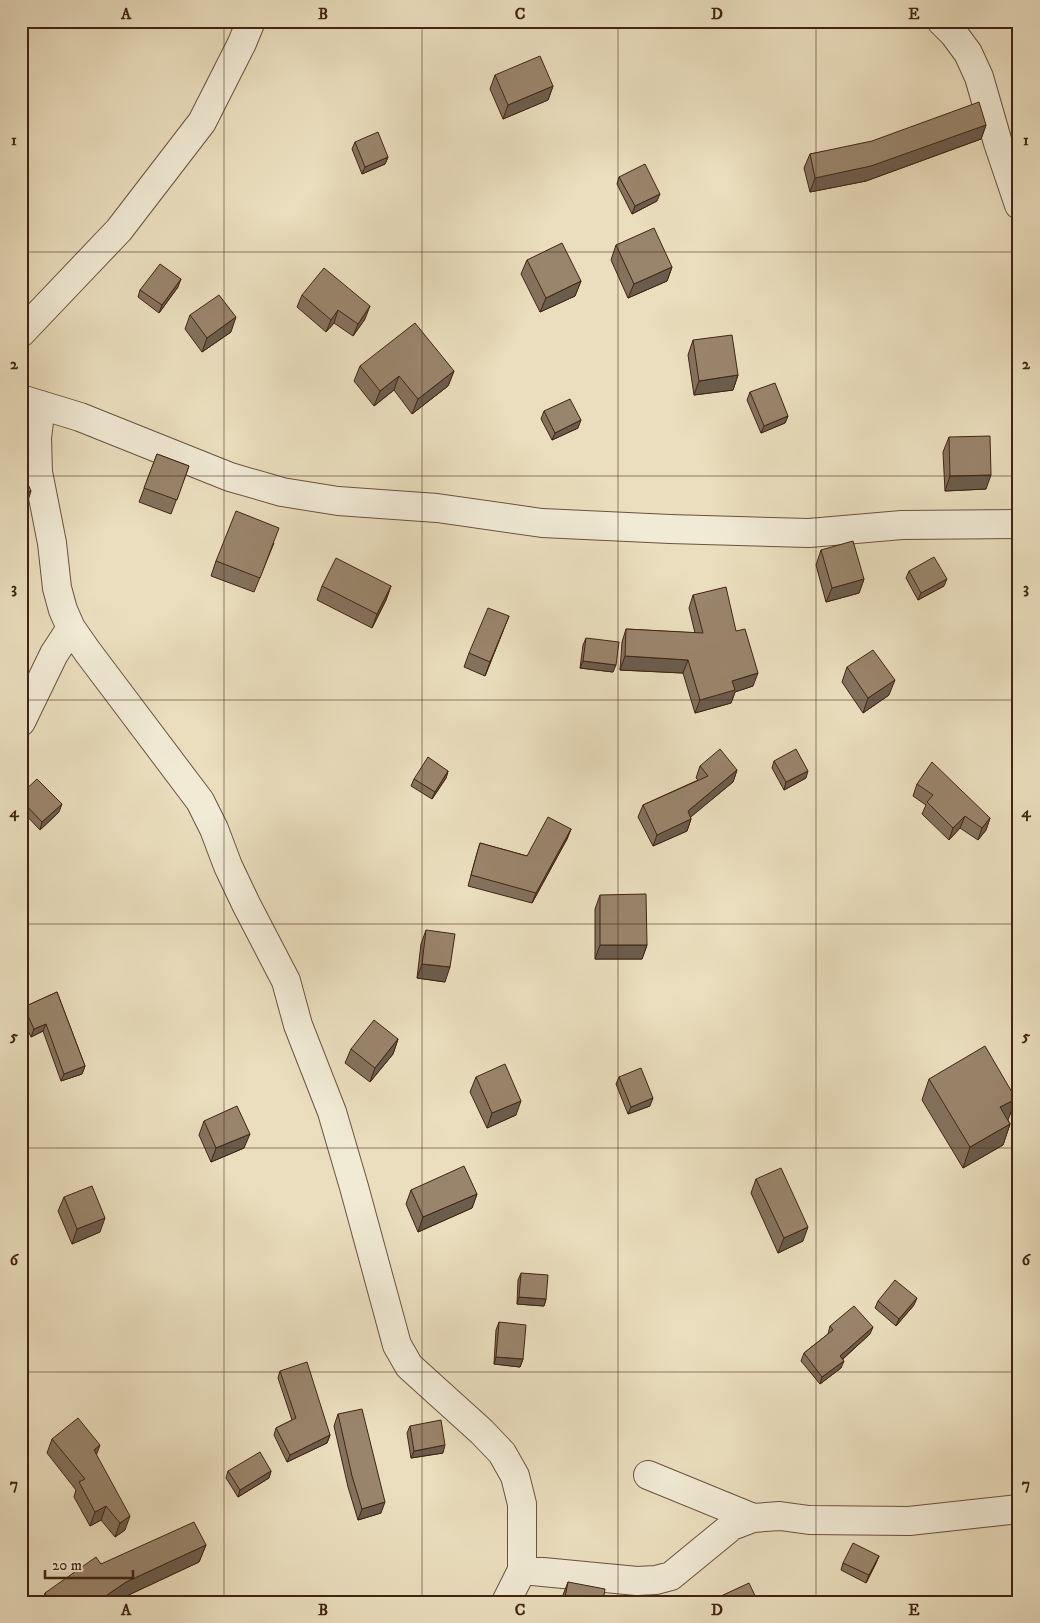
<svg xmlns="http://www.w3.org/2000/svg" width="1040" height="1623" font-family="'IM FELL DW Pica',serif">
<rect width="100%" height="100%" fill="#eadebe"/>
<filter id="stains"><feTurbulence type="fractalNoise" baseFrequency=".004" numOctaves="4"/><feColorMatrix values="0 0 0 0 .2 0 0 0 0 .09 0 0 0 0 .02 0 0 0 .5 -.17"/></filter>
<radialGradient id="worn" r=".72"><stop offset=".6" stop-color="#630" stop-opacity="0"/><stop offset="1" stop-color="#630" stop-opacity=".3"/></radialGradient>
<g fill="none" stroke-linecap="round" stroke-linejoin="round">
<g stroke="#6b523e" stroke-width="30">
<path id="minor" d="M 941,21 L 954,34 L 968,53 L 979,77 L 998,143 L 1019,205
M 21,333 L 119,230 L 202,122 L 242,43 L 251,21
M 21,399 L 80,417 L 230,477 L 282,492 L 338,501 L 437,508 L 542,523 L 670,529 L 809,533 L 902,525 L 1019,524
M 41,405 L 37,438 L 38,472 L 52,543 L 57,588 L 63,610 L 71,628 L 87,651 L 200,801 L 214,829 L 228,866 L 246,904 L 286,981 L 298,1025 L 332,1112 L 354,1187 L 397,1345 L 409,1366 L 482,1432 L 502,1453 L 515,1476 L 522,1504 L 522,1570 L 506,1602
M 21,722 L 54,654 L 71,628
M 648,1475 L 753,1518
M 522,1570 L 637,1581 L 656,1580 L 671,1576 L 732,1526 L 753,1518 L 780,1516 L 809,1520 L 909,1521 L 1019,1509"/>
</g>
<use href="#minor" stroke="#f1ead5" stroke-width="28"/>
</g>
<path fill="#84725d" stroke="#412413" d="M 495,75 L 553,86 L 548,100 L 503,119 L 490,89 Z
M 986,125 L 981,139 L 866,181 L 810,192 L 804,168 L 810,154 Z
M 355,142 L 388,157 L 385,164 L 362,174 L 352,149 Z
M 619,177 L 657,201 L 632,214 L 617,184 Z
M 616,245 L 672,267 L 667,281 L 628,298 L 611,260 Z
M 527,260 L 581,281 L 575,296 L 540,312 L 521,274 Z
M 178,287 L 159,313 L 138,297 L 140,290 Z
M 302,295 L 365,319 L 353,336 L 334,323 L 326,332 L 297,307 Z
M 190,315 L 231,332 L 202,352 L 185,329 Z
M 693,340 L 738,375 L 733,390 L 694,395 L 688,355 Z
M 360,366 L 454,371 L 448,386 L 412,414 L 394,390 L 374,406 L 354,381 Z
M 750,392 L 788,416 L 785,423 L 761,433 L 747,400 Z
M 544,411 L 578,428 L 552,440 L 541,419 Z
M 949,437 L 986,489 L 945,491 L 943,452 Z
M 157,454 L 189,466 L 171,514 L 139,502 Z
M 274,543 L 254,592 L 211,576 L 216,561 Z
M 821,550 L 864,579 L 859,593 L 826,602 L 816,565 Z
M 909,571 L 944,586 L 918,600 L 906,578 Z
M 322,586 L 391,586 L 386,600 L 372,628 L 317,600 Z
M 693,595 L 736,631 L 753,686 L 735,692 L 731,703 L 695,713 L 683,673 L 620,670 L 622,642 L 626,629 L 695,633 L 689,608 Z
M 503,631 L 485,676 L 464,667 L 469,653 Z
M 586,638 L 613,672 L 580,668 L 583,645 Z
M 847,667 L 889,695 L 863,713 L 842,682 Z
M 774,761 L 806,778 L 784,790 L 772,768 Z
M 700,766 L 737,770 L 733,782 L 690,817 L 691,819 L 687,831 L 653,846 L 638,817 L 643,805 L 698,780 L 696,778 Z
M 448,771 L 446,778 L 432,799 L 411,786 L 414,779 Z
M 917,784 L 990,818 L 986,830 L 978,840 L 960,828 L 949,840 L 922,814 L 926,805 L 913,796 Z
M 21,794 L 59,812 L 40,830 L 21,810 Z
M 571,829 L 567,839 L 532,903 L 468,886 L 477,853 L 480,843 L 527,856 Z
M 600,895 L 647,945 L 642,959 L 595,959 L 595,909 Z
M 426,930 L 445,982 L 417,978 L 421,944 Z
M 57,992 L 85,1066 L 82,1074 L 61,1081 L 43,1031 L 31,1037 L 21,1015 L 24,1007 Z
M 398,1039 L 393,1054 L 370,1082 L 345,1063 L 351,1049 Z
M 476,1077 L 516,1115 L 487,1128 L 470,1092 Z
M 619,1077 L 650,1106 L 628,1114 L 616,1084 Z
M 929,1079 L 1008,1120 L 1010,1124 L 1003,1145 L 963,1168 L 922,1100 Z
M 204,1121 L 244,1148 L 211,1162 L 199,1135 Z
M 756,1179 L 803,1241 L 778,1253 L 751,1193 Z
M 411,1190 L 477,1194 L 472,1208 L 418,1232 L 406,1204 Z
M 64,1197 L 100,1232 L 72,1244 L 58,1211 Z
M 521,1273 L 546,1299 L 544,1306 L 517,1304 L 518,1280 Z
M 878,1301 L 914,1305 L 896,1326 L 875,1308 Z
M 499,1322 L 523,1359 L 520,1367 L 494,1364 L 496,1330 Z
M 830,1326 L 870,1334 L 843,1359 L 841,1368 L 820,1384 L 801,1361 L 804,1353 L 828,1334 Z
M 280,1371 L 330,1435 L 327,1443 L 287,1462 L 274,1435 L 276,1428 L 292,1420 L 278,1378 Z
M 338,1414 L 381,1513 L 358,1520 L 348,1487 L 334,1426 Z
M 410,1426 L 443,1453 L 411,1458 L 407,1433 Z
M 52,1439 L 96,1455 L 125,1530 L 115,1537 L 101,1520 L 90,1526 L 74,1497 L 76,1490 L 47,1453 Z
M 228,1471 L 271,1471 L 269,1478 L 238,1497 L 226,1478 Z
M 206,1545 L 199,1562 L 120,1599 L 115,1602 L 42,1602 L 45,1593 L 101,1564 Z
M 879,1556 L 876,1563 L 866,1583 L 841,1570 L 843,1563 Z
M 568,1582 L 603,1602 L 561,1602 L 563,1595 Z"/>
<path fill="#6b5d4c" stroke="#412413" d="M 553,86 L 548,100 L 503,119 L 508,105 Z
M 986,125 L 981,139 L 866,181 L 810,192 L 815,178 Z
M 388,157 L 385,164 L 362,174 L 365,167 Z
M 660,194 L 657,201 L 632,214 L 635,206 Z
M 672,267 L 667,281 L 628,298 L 634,284 Z
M 181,279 L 178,287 L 159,313 L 162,305 Z
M 581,281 L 575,296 L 540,312 L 546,298 Z
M 370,306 L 365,319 L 353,336 L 358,324 Z
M 338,310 L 334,323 L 326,332 L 331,320 Z
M 236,317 L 231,332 L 202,352 L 207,338 Z
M 454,371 L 448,386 L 412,414 L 418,399 Z
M 738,375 L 733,390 L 694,395 L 699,381 Z
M 399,376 L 394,390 L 374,406 L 380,391 Z
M 788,416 L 785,423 L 761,433 L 764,426 Z
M 581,420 L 578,428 L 552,440 L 555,433 Z
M 991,475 L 986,489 L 945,491 L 950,476 Z
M 31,491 L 26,507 L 21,508 L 21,495 Z
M 864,579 L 859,593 L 826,602 L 832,588 Z
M 947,579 L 944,586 L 918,600 L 921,593 Z
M 391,586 L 386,600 L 372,628 L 377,614 Z
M 509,616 L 485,676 L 490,662 Z
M 625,656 L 688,660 L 683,673 L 620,670 Z
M 583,661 L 616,665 L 613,672 L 580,668 Z
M 758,673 L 753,686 L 735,692 L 731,703 L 695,713 L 700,700 L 732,681 Z
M 895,680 L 889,695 L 863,713 L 868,698 Z
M 737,770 L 733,782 L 686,821 L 691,819 L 687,831 L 653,846 L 657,835 L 688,811 Z
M 448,771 L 446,778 L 432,799 L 435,792 Z
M 808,771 L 806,778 L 784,790 L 786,782 Z
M 62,804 L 59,812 L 40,830 L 42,822 Z
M 965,816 L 960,828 L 949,840 L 953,828 Z
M 990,818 L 986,830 L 978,840 L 982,828 Z
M 571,829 L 567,839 L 532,903 L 536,893 Z
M 600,945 L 647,945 L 642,959 L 595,959 Z
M 422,964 L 450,967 L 445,982 L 417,978 Z
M 46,1024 L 43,1031 L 31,1037 L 34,1029 Z
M 398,1039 L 393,1054 L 370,1082 L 375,1068 Z
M 85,1066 L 82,1074 L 61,1081 L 64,1074 Z
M 653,1098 L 650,1106 L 628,1114 L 631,1107 Z
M 1016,1099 L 1008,1120 L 993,1128 L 1000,1107 Z
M 521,1101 L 516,1115 L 487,1128 L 492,1113 Z
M 1010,1124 L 1003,1145 L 963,1168 L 970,1147 Z
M 250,1134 L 244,1148 L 211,1162 L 216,1148 Z
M 477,1194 L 472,1208 L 418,1232 L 423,1217 Z
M 105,1218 L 100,1232 L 72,1244 L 77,1229 Z
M 808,1227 L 803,1241 L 778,1253 L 784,1238 Z
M 519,1297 L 546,1299 L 544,1306 L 517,1304 Z
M 917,1298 L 914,1305 L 896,1326 L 899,1319 Z
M 873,1327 L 870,1334 L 838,1363 L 840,1356 Z
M 496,1357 L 523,1359 L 520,1367 L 494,1364 Z
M 844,1361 L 841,1368 L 820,1384 L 822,1377 Z
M 330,1435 L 327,1443 L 287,1462 L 290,1455 Z
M 100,1445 L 95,1459 L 94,1450 Z
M 445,1445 L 443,1453 L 411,1458 L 414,1451 Z
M 271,1471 L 269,1478 L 238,1497 L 240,1490 Z
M 385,1502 L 381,1513 L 358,1520 L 362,1509 Z
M 106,1506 L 101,1520 L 90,1526 L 95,1512 Z
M 130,1516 L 125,1530 L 115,1537 L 120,1523 Z
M 206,1545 L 199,1562 L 120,1599 L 115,1602 L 97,1602 L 126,1582 Z
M 879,1556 L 876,1563 L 866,1583 L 869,1575 Z"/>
<path fill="#99856c" stroke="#412413" d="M 540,56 L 553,86 L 508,105 L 495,75 Z
M 979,102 L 986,125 L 871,166 L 815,178 L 810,154 L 872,141 Z
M 378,132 L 388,157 L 365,167 L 355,142 Z
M 645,164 L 660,194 L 635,206 L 619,177 Z
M 654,228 L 672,267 L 634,284 L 616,245 Z
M 562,243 L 581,281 L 546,298 L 527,260 Z
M 160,264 L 181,279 L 162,305 L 140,290 Z
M 324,268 L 370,306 L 358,324 L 338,310 L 331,320 L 302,295 Z
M 219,295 L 236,317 L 207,338 L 190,315 Z
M 415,323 L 454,371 L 418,399 L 399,376 L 380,391 L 360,366 Z
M 732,335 L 738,375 L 699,381 L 693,340 Z
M 775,383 L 788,416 L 764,426 L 750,392 Z
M 570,399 L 581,420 L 555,433 L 544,411 Z
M 990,436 L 991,475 L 950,476 L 949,437 Z
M 157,454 L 189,466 L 177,500 L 144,488 Z
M 21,468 L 31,491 L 21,495 Z
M 236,511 L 279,528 L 260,578 L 216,561 Z
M 853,541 L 864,579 L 832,588 L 821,550 Z
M 934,557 L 947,579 L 921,593 L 909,571 Z
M 336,558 L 391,586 L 377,614 L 322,586 Z
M 726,587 L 736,631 L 745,629 L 758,673 L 732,681 L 735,690 L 700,700 L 688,660 L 625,656 L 626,629 L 703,633 L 693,595 Z
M 488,608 L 509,616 L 490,662 L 469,653 Z
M 586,638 L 619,642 L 616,665 L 583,661 Z
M 873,650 L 895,680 L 868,698 L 847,667 Z
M 720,749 L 737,770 L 688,811 L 691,819 L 657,835 L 643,805 L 708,776 L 700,766 Z
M 796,749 L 808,771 L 786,782 L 774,761 Z
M 428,757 L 448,771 L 435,792 L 414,779 Z
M 932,762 L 990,818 L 982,828 L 965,816 L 953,828 L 927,802 L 933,795 L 917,784 Z
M 37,779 L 62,804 L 42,822 L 21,800 L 21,794 Z
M 548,817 L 571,829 L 536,893 L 471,875 L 480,843 L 527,856 Z
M 646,894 L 647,945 L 600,945 L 600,895 Z
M 426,930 L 455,934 L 450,967 L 422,964 Z
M 57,992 L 85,1066 L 64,1074 L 46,1024 L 34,1029 L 24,1007 Z
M 374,1020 L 398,1039 L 375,1068 L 351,1049 Z
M 985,1046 L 1016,1099 L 1000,1107 L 1010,1124 L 970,1147 L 929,1079 Z
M 505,1064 L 521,1101 L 492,1113 L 476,1077 Z
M 641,1068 L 653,1098 L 631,1107 L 619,1077 Z
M 237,1106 L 250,1134 L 216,1148 L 204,1121 Z
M 464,1166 L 477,1194 L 423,1217 L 411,1190 Z
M 781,1168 L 808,1227 L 784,1238 L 756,1179 Z
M 92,1186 L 105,1218 L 77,1229 L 64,1197 Z
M 521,1273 L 548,1275 L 546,1299 L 519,1297 Z
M 895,1280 L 917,1298 L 899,1319 L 878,1301 Z
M 854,1306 L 873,1327 L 840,1356 L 844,1361 L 822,1377 L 804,1353 L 833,1330 L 830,1326 Z
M 499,1322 L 526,1325 L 523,1359 L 496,1357 Z
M 307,1362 L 330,1435 L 290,1455 L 276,1428 L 296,1418 L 280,1371 Z
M 362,1409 L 385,1502 L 362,1509 L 352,1476 L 338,1414 Z
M 78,1418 L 100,1445 L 94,1450 L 130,1516 L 120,1523 L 106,1506 L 95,1512 L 79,1482 L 85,1479 L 52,1439 Z
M 441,1420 L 445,1445 L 414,1451 L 410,1426 Z
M 260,1452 L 271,1471 L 240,1490 L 228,1471 Z
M 194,1522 L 206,1545 L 126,1582 L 97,1602 L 51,1602 L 45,1593 L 96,1557 L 101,1564 Z
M 853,1543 L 879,1556 L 869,1575 L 843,1563 Z
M 568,1582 L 605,1589 L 603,1602 L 564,1602 Z
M 749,1583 L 758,1602 L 708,1602 Z
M 895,1599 L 904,1602 L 894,1602 Z"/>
<path fill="none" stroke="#412413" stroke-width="1" stroke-opacity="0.55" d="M 224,21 L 224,1602M 422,21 L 422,1602M 618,21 L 618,1602M 816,21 L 816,1602M 21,252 L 1019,252M 21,476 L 1019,476M 21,700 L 1019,700M 21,924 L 1019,924M 21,1148 L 1019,1148M 21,1372 L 1019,1372"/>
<rect width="1040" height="1623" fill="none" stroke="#eadebe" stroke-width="55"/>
<path d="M45 1570v8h88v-8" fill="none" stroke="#412413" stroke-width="2.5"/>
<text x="52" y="1570" font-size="15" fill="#412413" stroke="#f1ead5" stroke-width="4" paint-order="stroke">20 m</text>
<rect x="28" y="28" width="984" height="1568" fill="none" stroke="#412413" stroke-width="2"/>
<g font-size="16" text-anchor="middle" font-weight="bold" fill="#412413">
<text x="126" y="19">A</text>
<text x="323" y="19">B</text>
<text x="520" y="19">C</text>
<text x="717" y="19">D</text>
<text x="914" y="19">E</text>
<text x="14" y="145">1</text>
<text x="1026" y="145">1</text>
<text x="14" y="369">2</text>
<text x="1026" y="369">2</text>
<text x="14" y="593">3</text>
<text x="1026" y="593">3</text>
<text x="14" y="817">4</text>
<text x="1026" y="817">4</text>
<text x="14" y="1041">5</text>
<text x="1026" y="1041">5</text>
<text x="14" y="1265">6</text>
<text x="1026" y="1265">6</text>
<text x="14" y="1489">7</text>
<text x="1026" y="1489">7</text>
<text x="126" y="1615">A</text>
<text x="323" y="1615">B</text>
<text x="520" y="1615">C</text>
<text x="717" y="1615">D</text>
<text x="914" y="1615">E</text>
</g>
<rect width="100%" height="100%" filter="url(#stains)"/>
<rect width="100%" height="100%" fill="url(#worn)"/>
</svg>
